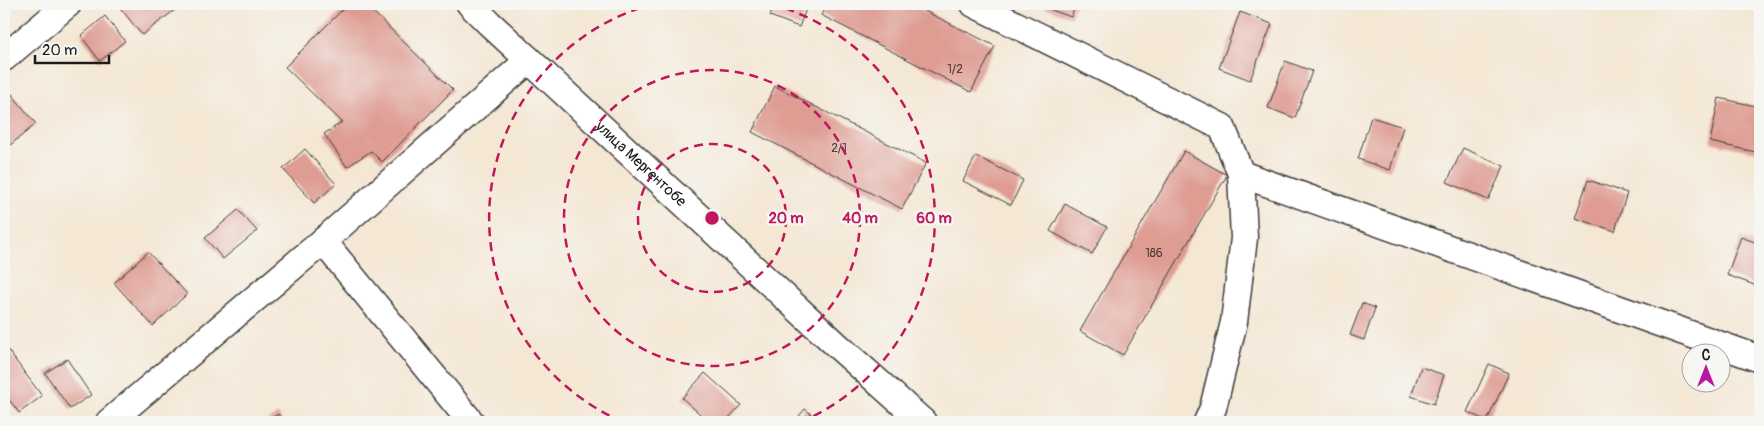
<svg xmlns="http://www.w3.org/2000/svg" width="1764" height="426" font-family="Pangolin,sans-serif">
<rect width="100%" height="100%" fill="#f6f6f2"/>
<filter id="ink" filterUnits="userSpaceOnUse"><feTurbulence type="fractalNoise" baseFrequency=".02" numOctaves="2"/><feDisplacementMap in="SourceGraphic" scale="10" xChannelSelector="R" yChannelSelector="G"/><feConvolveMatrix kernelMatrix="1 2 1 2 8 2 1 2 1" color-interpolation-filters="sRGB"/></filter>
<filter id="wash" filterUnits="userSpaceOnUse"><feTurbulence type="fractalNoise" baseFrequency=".0096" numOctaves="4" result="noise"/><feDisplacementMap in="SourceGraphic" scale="20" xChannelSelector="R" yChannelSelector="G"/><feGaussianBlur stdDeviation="1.12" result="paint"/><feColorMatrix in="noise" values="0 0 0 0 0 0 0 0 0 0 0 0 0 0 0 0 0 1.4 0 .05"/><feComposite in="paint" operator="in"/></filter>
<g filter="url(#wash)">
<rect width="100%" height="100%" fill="#f4e7d4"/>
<g id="blocks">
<path fill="#de9c93" d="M 117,4 L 178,4 L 180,6 L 142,35 Z
M 348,4 L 365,4 L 453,90 L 382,162 L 371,151 L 347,167 L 324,134 L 342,122 L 285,67 Z
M 774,4 L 808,4 L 799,27 L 770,16 Z
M 827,4 L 911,4 L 995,46 L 971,92 L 821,15 Z
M 1035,4 L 1076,4 L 1071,17 Z
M 1240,12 L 1272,24 L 1250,80 L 1219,68 Z
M 105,16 L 125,41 L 100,61 L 81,36 Z
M 1285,61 L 1312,71 L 1295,118 L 1268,108 Z
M 775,86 L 926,163 L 902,209 L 752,132 Z
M 11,93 L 36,124 L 4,150 L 4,99 Z
M 1719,98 L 1760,107 L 1760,153 L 1710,142 Z
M 1371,117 L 1403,127 L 1390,170 L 1358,159 Z
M 1463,148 L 1504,166 L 1488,200 L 1447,182 Z
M 305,149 L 336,184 L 314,203 L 283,169 Z
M 1184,151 L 1227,175 L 1123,355 L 1080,331 Z
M 976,156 L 1023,180 L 1011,205 L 963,181 Z
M 1588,180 L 1627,193 L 1615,231 L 1575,218 Z
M 1065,204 L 1107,227 L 1092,254 L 1050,231 Z
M 238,210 L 257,231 L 223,259 L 205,238 Z
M 1741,237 L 1760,244 L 1760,287 L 1727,275 Z
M 148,252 L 187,294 L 153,326 L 114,283 Z
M 1362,303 L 1375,308 L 1364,340 L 1350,335 Z
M 4,345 L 42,396 L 19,413 L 4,393 Z
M 67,359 L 91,395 L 70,409 L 45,373 Z
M 1489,364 L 1509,373 L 1487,421 L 1467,412 Z
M 1421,367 L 1444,375 L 1434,404 L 1411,396 Z
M 705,373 L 741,405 L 725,422 L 709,422 L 682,398 Z
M 805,409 L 821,422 L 794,422 Z
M 278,414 L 283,422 L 265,422 Z"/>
</g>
</g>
<g filter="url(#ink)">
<use href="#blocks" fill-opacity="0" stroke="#3c3a38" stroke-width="1"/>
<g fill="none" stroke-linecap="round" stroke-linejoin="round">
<g stroke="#3c3a38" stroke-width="29">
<g id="street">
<path id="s1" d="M 470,4 L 489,23 L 840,348 L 923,422"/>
<path d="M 974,4 L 1222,127 L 1241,174 L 1244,238 L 1234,322 L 1213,408 L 1207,422"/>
<path d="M 4,58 L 68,4"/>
<path d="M 1241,174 L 1760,359"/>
<path d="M 323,241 L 471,422"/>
<path d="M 109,422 L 323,241 L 529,60"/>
</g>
</g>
<use href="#street" stroke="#fff" stroke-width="26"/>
</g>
</g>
<g fill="none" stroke="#c2185b" stroke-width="2.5" stroke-dasharray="9 6">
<circle cx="712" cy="218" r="74"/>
<circle cx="712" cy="218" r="148"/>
<path d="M623 422A222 222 0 0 1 653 4M771 4A222 222 0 0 1 801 422"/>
</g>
<g text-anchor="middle" stroke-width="5" stroke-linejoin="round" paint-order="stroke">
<g font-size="12" fill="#4c3c3a">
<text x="955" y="73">1/2</text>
<text x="839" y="152">2/1</text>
<text x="1154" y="257">186</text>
</g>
<g font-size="15" fill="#1c1c1c" stroke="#f6f6f2">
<text dy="5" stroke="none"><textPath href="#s1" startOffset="234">улица Мергентобе</textPath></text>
</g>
</g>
<circle cx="712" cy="218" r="8" fill="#c2185b" stroke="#f6f6f2" stroke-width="2.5"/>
<g font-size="15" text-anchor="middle" font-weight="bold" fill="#c2185b" stroke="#f6f6f2" stroke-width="5" stroke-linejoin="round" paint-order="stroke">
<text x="786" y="223">20 m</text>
<text x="860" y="223">40 m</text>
<text x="934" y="223">60 m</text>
</g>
<rect width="1764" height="426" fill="none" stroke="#f6f6f2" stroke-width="20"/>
<g transform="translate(1706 368)"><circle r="24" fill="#f6f6f2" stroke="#9f9f9c"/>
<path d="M0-4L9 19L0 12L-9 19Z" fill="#b5179e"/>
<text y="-8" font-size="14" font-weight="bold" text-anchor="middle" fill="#1c1c1c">С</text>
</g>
<path d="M35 55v8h74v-8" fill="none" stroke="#1c1c1c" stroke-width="2.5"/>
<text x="42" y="55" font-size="15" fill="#1c1c1c" stroke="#f6f6f2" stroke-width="4" paint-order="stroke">20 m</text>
</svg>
